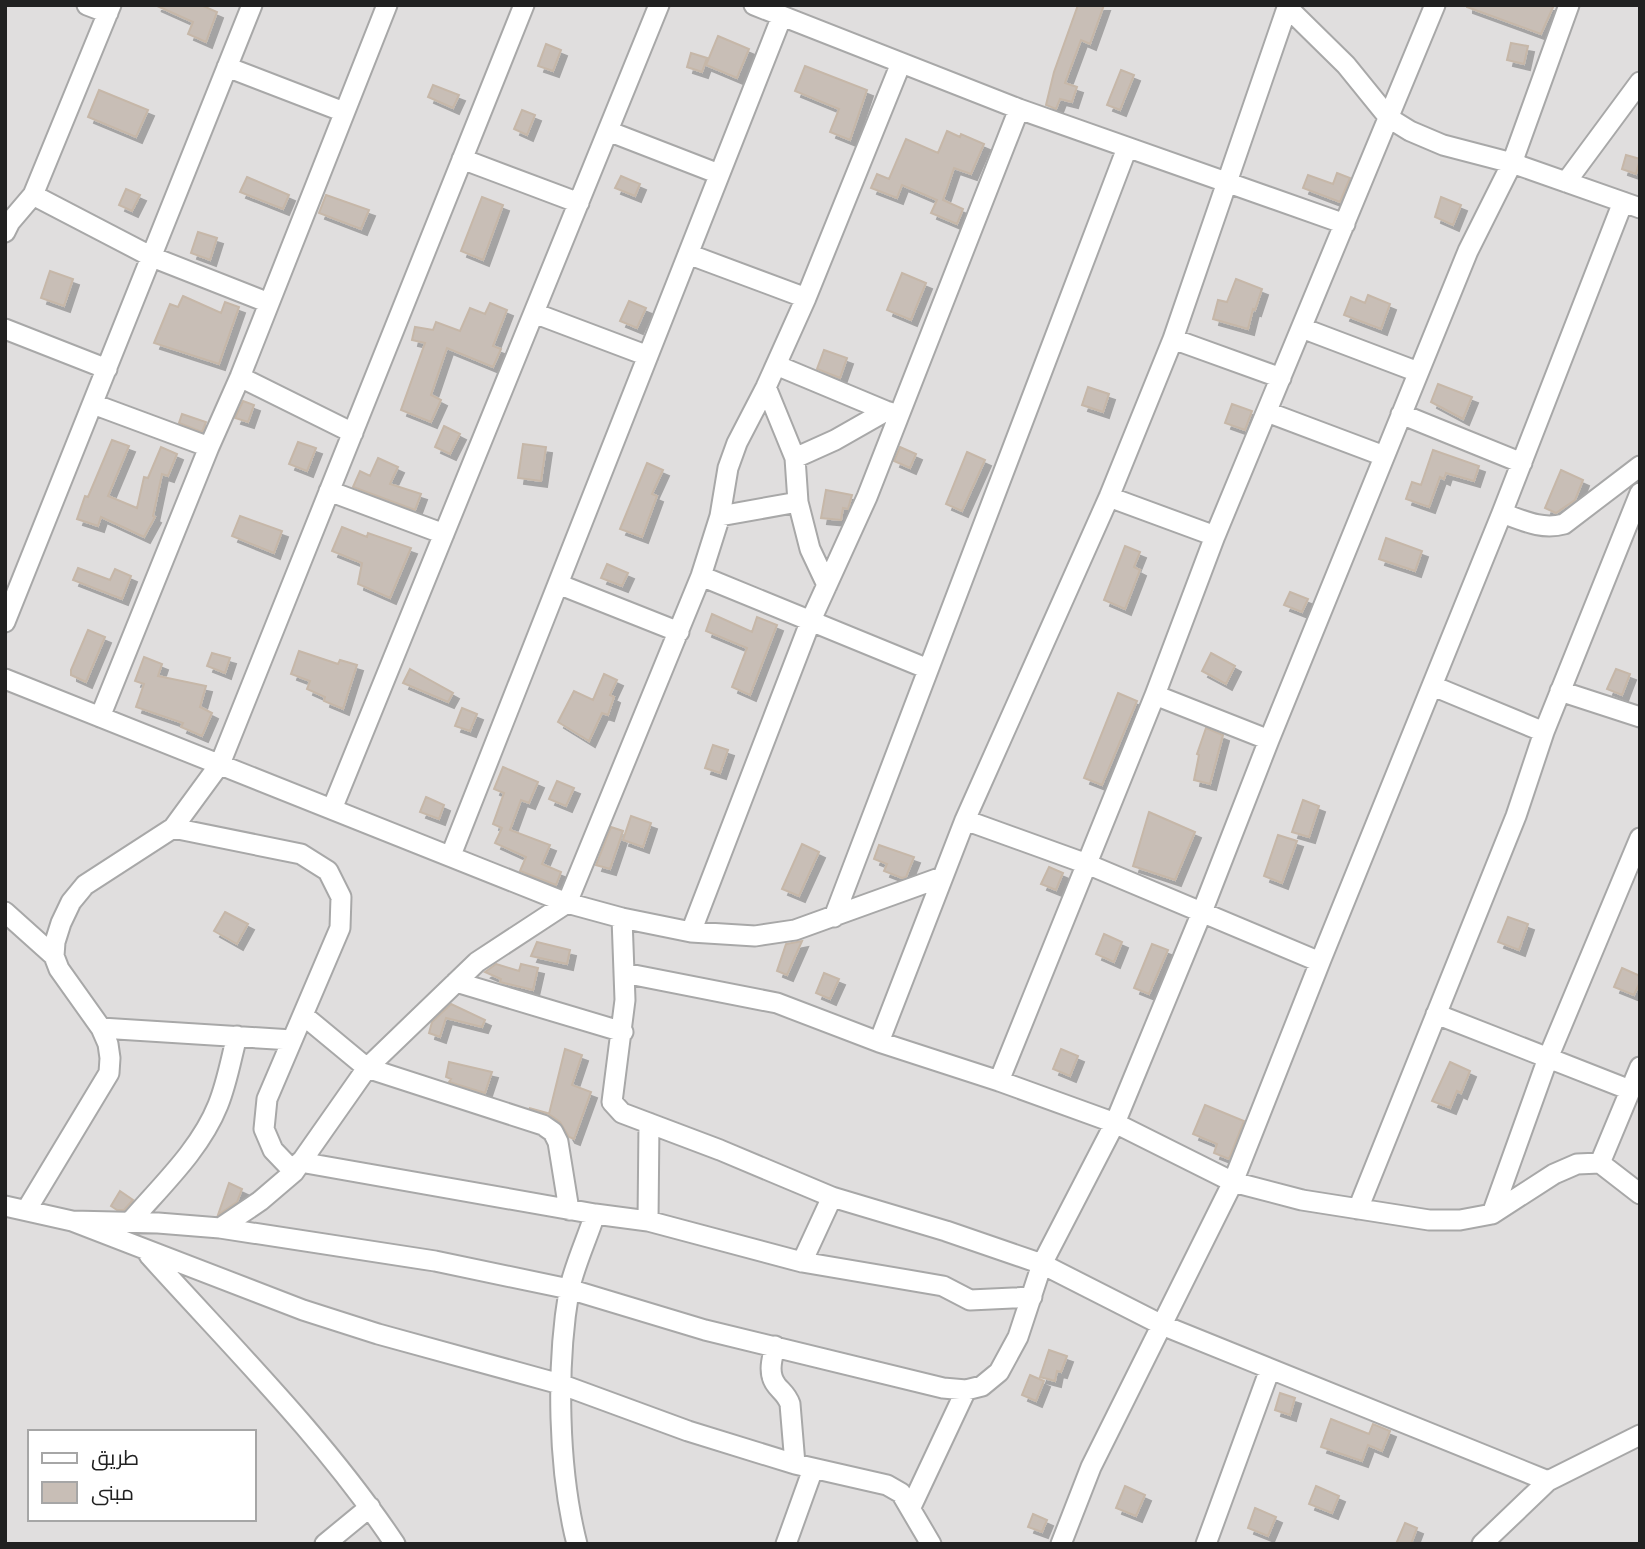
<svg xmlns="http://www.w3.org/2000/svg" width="1645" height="1549" font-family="'Fira Sans Condensed',Cairo,sans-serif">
<defs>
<filter id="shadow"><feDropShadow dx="6" dy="6" stdDeviation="0" flood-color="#0004"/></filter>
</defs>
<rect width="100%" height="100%" fill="#f2efe7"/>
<path fill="#e0dede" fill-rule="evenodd" d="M 5,5 L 1640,5 L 1640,1544 L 5,1544 ZM 30,1432 L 254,1432 L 254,1519 L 30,1519 Z"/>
<path fill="#c8beb6" stroke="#c6b7a8" stroke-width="2" filter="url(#shadow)" d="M 155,5 L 201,5 L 217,12 L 206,42 L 188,34 L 193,22 Z
M 1078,5 L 1104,5 L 1090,44 L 1081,40 L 1065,83 L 1077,87 L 1072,102 L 1060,99 L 1056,109 L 1046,105 L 1054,72 Z
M 1467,5 L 1554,5 L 1541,34 L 1467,7 Z
M 718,36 L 749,49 L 737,78 L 706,65 Z
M 1511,43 L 1528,46 L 1524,64 L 1507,60 Z
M 546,44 L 561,50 L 553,71 L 538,66 Z
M 691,53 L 707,58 L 702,72 L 687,67 Z
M 805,66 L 867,90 L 850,140 L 830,132 L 839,109 L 795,91 Z
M 1121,70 L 1134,75 L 1120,110 L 1107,105 Z
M 433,85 L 459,95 L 453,108 L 428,97 Z
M 99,90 L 148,110 L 136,137 L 88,117 Z
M 522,110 L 535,115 L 527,135 L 514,129 Z
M 947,131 L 960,137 L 961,134 L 984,144 L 971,174 L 954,168 L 943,200 L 963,209 L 957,224 L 931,213 L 937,200 L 902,185 L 897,198 L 871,188 L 877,174 L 889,179 L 906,139 L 938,153 Z
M 1626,155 L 1640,159 L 1636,174 L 1622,169 Z
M 1337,173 L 1350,178 L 1340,202 L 1303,188 L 1308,175 L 1333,184 Z
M 621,176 L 640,184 L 635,196 L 615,188 Z
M 247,177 L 289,195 L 283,209 L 240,192 Z
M 126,189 L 140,195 L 132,211 L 119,205 Z
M 326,195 L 369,210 L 361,229 L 319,213 Z
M 482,197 L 503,205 L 483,260 L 461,251 Z
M 1441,197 L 1461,205 L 1453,225 L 1435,217 Z
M 198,232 L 217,238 L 210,260 L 191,253 Z
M 50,271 L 73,279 L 64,306 L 41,298 Z
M 902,273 L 926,283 L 911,320 L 887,310 Z
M 1236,279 L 1262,289 L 1255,310 L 1253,309 L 1248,329 L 1213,319 L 1218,300 L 1227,302 Z
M 1368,295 L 1390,304 L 1381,329 L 1344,315 L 1351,297 L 1365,303 Z
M 183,296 L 221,313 L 225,302 L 239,307 L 219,364 L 154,343 L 170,304 L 178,307 Z
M 629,301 L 646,308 L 637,328 L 620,321 Z
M 490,303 L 507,310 L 493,346 L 501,349 L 493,367 L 447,348 L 431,395 L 441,400 L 431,422 L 401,410 L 425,343 L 412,340 L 415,327 L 433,330 L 436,322 L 460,331 L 470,308 L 485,314 Z
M 824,350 L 847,358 L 840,378 L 817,369 Z
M 1438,384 L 1472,397 L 1463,419 L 1431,402 Z
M 1088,387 L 1109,394 L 1103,412 L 1082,405 Z
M 243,401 L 254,405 L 248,422 L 235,418 Z
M 1232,404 L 1252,411 L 1245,430 L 1225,423 Z
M 182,414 L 206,422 L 202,432 L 179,423 Z
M 444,426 L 460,434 L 450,454 L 435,447 Z
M 112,440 L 129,446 L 108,496 L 137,508 L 144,477 L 148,478 L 161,447 L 177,454 L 168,476 L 162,474 L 153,516 L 155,517 L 144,537 L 101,517 L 98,526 L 77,519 L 85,496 L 88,497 Z
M 298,442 L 316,448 L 307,471 L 289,464 Z
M 523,444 L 546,447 L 541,481 L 518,478 Z
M 900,447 L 916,454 L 910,468 L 894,461 Z
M 1433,450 L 1479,466 L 1474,481 L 1446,473 L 1444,479 L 1440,477 L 1429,507 L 1406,499 L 1412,482 L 1421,485 Z
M 967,452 L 985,460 L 962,511 L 946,504 Z
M 378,458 L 398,467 L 390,484 L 421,494 L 415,510 L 353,487 L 360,471 L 370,476 Z
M 647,463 L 663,470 L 652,494 L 657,496 L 642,537 L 620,529 Z
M 1561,470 L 1583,480 L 1575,500 L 1556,513 L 1545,508 Z
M 826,490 L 852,495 L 848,509 L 843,508 L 841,520 L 821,518 Z
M 240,516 L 282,531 L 274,553 L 232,536 Z
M 342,527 L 367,537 L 368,533 L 411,548 L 390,598 L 358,584 L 362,563 L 332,551 Z
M 1386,538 L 1422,551 L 1415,571 L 1379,559 Z
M 1125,546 L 1140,552 L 1134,567 L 1140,570 L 1125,609 L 1104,600 Z
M 607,564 L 628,573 L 622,586 L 601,578 Z
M 78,568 L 110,580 L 115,569 L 131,576 L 122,599 L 73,580 Z
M 1290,592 L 1308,599 L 1302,612 L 1284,605 Z
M 712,614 L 752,632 L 757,617 L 777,625 L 750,695 L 732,687 L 747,648 L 706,631 Z
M 88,630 L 105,637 L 86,682 L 71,675 L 71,670 Z
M 299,651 L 338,664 L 340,660 L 357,665 L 343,709 L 324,701 L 325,697 L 307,689 L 310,681 L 291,674 Z
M 212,653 L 230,658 L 225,673 L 207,666 Z
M 1211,653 L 1235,666 L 1226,684 L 1202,671 Z
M 144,657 L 162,664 L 158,676 L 206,686 L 200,707 L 212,713 L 202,736 L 181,727 L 183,723 L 136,707 L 144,684 L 135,681 Z
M 410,669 L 453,693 L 448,702 L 403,683 Z
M 1616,669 L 1630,674 L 1622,695 L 1607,689 Z
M 604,674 L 617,680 L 610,695 L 614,697 L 608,715 L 602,713 L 589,741 L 558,722 L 574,691 L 593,700 Z
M 1118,693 L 1137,701 L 1102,785 L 1084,778 Z
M 462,708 L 477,714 L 470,731 L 455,726 Z
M 1206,728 L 1223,735 L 1210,784 L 1194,780 L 1199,755 L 1197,754 Z
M 713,745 L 728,750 L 720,773 L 705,768 Z
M 503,767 L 538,782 L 529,803 L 521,800 L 510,830 L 550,845 L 542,864 L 561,872 L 556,885 L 520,871 L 526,857 L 495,843 L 502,828 L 493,824 L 504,793 L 494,789 Z
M 557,781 L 574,788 L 566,806 L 549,799 Z
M 426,797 L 444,805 L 439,819 L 420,812 Z
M 1303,800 L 1319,806 L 1309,837 L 1292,832 Z
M 1149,812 L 1195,832 L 1175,880 L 1133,866 Z
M 631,816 L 651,823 L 643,847 L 623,840 Z
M 611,827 L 623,831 L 610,869 L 596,865 Z
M 1278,835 L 1297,841 L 1282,883 L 1264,876 Z
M 802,844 L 819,852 L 799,896 L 782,889 Z
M 879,845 L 914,857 L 906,877 L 902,878 L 884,871 L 887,864 L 874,859 Z
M 1049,867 L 1063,873 L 1056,890 L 1041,884 Z
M 225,912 L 248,924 L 237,944 L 214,931 Z
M 1508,917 L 1528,924 L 1519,950 L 1498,942 Z
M 1104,934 L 1122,942 L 1114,962 L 1096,954 Z
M 802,941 L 787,975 L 777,971 L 786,944 Z
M 537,942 L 570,950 L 567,964 L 531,956 Z
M 1152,944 L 1168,950 L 1149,994 L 1134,988 Z
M 496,964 L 519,971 L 521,964 L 538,968 L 533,990 L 500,982 L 501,979 L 485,972 Z
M 1622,968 L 1640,976 L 1640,982 L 1634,995 L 1614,987 Z
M 824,973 L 839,979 L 830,999 L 816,993 Z
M 451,1004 L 485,1020 L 482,1027 L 446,1018 L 440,1037 L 429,1033 L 432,1022 Z
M 565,1049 L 582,1055 L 572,1085 L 591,1092 L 574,1139 L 569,1137 L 560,1122 L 547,1113 L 529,1108 L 549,1114 Z
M 1061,1049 L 1078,1056 L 1070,1076 L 1053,1069 Z
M 449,1062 L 492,1072 L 485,1093 L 449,1082 L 451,1079 L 446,1077 Z
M 1450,1062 L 1470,1071 L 1461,1093 L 1457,1091 L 1450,1108 L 1432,1101 Z
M 1205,1105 L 1244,1121 L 1229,1159 L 1214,1153 L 1217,1144 L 1193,1134 Z
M 229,1183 L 242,1189 L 237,1202 L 218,1215 Z
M 120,1191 L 133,1200 L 124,1210 L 117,1210 L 111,1206 Z
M 1049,1350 L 1067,1356 L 1061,1372 L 1057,1371 L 1055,1381 L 1040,1377 Z
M 1030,1375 L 1044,1381 L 1036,1401 L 1022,1395 Z
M 1280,1393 L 1295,1398 L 1290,1415 L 1275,1410 Z
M 1331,1419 L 1369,1434 L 1373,1424 L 1390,1431 L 1382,1451 L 1368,1445 L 1362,1461 L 1321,1447 Z
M 1125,1486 L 1145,1495 L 1136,1516 L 1116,1508 Z
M 1316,1486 L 1339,1496 L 1332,1513 L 1309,1504 Z
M 1255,1508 L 1276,1517 L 1268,1536 L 1248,1528 Z
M 1033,1514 L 1047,1520 L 1042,1532 L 1028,1527 Z
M 1405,1523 L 1417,1528 L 1411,1544 L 1396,1544 Z"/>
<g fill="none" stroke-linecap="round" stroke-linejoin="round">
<g stroke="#a8a8a8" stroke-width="23">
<path id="street" d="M 87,5 L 108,13
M 754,5 L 1019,109 L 1345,224
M 1287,7 L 1346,65 L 1389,118 L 1410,131 L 1443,145 L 1512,163 L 1640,208
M 227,67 L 344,112
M 608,131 L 719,174
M 462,159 L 579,203
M 1566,182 L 1640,82
M 33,195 L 152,257 L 269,303
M 5,232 L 10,222 L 33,195 L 111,5
M 688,254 L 806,298
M 534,313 L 648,356
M 1302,328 L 1418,372
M 5,329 L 107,369
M 1173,339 L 1281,378
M 776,365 L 886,411 L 899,415
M 240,377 L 353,433
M 766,387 L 795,458 L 798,502 L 810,549 L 827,585
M 93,404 L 209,447
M 1267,412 L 1384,456
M 1401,414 L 1522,463
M 795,458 L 835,440 L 886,411
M 329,491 L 444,534
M 1109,497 L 1215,536
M 1502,513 C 1524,521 1542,530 1564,524 L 1640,466
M 720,516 L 798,502
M 701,576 L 928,669
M 558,584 L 679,632
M 5,622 L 252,5
M 5,679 L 567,903 L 622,918 L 691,932 L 755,936 L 795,930 L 942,877
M 1433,686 L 1544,732
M 1560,691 L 1640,717
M 1155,695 L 1269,740
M 100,717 L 209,447 L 240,377 L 387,5
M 332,809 L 659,5
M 965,820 L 1087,864 L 1320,962 L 1233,1182 L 1091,1467 L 1061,1544
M 173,828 L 301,854 L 328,871 L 341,897 L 340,928 L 267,1099 L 264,1129 L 273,1150 L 294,1172
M 451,855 L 782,16
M 5,912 L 54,956
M 834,917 L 1127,148
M 622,918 L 625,1000 L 612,1102 L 622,1113 L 720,1150 L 832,1197 L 946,1231 L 1042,1264 L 1162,1325 L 1548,1481
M 691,932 L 811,620 L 867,497 L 1019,109
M 1320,962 L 1502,513 L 1623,202
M 624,973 L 777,1003 L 879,1042 L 999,1081 L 1115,1123 L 1233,1182 L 1302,1200 L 1429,1220 L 1460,1220 L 1492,1214 L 1554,1174 L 1577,1164 L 1600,1163 L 1640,1194
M 456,982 L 623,1032
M 1436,1014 L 1630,1090
M 303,1015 L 367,1068 L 543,1125 L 553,1132 L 558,1142 L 569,1210
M 101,1028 L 292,1040
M 879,1042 L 965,820 L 1109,497 L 1173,339 L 1288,5
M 999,1081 L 1155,695 L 1215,536 L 1435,5
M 300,1162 L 595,1214 L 648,1221 L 802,1262 L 943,1286 L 970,1300 L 1032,1297
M 1600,1163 L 1640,1067
M 5,1206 L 72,1221 L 303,1310 L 378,1334 L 560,1384 L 688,1431 L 795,1464 L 887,1485 L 901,1493 L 931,1544
M 27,1209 L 109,1073 L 110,1058 L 108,1044 L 101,1028 L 59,969 L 54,956 L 55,942 L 61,923 L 71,902 L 85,885 L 173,828 L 220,764 L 524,5
M 1358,1209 L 1516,816 L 1544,732 L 1640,493
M 1492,1214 L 1548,1058 L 1640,838
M 72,1221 L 158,1223 L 220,1228 L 435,1261 L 569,1289 L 705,1330 L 943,1388 L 966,1390 L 982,1386 L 999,1372 L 1018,1337 L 1042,1264 L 1115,1123 L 1202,912 L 1269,740 L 1468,251 L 1512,163 L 1569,5
M 648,1221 L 649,1123
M 130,1222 C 161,1186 200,1150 218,1105 C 227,1083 231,1059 237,1036
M 220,1228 L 260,1201 L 294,1172 L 367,1068 L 477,962 L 567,903 L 701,576 L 720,516 L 728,468 L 737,443 L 766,387 L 806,298 L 901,63
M 149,1255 C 233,1348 325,1439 395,1544
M 802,1262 L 832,1197
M 775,1346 C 772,1359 767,1374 777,1386 C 782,1392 787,1395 790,1404 L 795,1464
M 911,1507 L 966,1390
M 325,1544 L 370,1507
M 577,1544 C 558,1470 556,1367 569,1291 C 574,1266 587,1239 595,1214
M 786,1544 L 813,1469
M 1206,1544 L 1270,1369
M 1482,1544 L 1548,1481 L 1640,1435"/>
</g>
<use href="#street" stroke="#fff" stroke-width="19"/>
</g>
<rect width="1645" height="1549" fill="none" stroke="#212121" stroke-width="14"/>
<rect x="28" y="1430" width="228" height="91" fill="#ffffff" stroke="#a6a6a6" stroke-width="2"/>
<rect x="42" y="1453" width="35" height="10" fill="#ffffff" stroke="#a6a6a6" stroke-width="2"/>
<text x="91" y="1465" font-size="21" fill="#212121">طريق</text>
<rect x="42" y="1482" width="35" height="21" fill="#c8beb6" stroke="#a6a6a6" stroke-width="2"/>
<text x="91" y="1500" font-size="21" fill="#212121">مبنى</text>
</svg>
